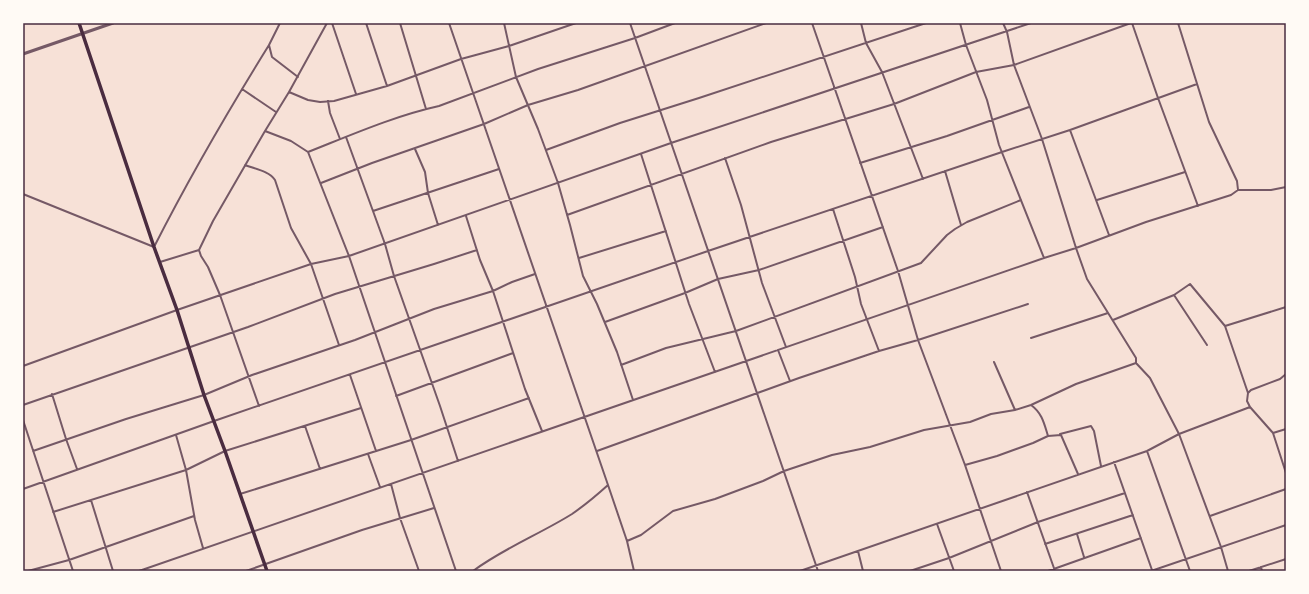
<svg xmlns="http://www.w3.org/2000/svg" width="1309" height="594" font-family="Figtree,sans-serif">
<rect width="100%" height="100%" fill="#f7e1d7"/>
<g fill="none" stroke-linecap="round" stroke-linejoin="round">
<path stroke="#755966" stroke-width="2" d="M 280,23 L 269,45 L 272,57 L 298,77
M 332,23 L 356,94
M 366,23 L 387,86
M 400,23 L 426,109
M 449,23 L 608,485 L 627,541 L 634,571
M 504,23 L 516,77 L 538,129 L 558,183 L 570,225 L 583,276 L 597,304 L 617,352 L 633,400
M 630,23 L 818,571
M 812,23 L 898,271 L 918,340 L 965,465 L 1001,571
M 861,23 L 866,43 L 882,72 L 923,179
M 960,23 L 966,45 L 987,100 L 999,145 L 1044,258
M 1003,23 L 1007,32 L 1014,65 L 1042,139 L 1076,248 L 1087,279 L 1136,358 L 1136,363
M 1132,23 L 1158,98 L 1198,206
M 1178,23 L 1209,122 L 1237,181 L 1238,190
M 242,89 L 276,112
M 289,92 L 308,100 L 320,102 L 334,101 L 387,86 L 461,59 L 509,46 L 576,23
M 328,101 L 330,113 L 340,139
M 1070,130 L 1109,235
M 265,131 L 289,92 L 327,23
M 346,137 L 385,244 L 394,276 L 440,406 L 458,461
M 415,149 L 425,172 L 428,193 L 438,225
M 546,150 L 620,123 L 699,98 L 926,23
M 308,152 C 351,135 394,116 439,106 L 538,69 L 635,38 L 675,23
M 641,154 L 689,304 L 715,372
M 725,158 L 741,205 L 762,283 L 786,347
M 860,163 L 947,136 L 1029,107
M 245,165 C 255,169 269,171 275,180 L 291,228 L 311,264 L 339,345
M 945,171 L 961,225
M 321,183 L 372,163 L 484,124 L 528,105 L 578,90 L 766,23
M 23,194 L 154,247 C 189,178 228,111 269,45
M 1097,200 L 1185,172
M 833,209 L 855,277 L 861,304 L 879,351
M 373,211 L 499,169
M 567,215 L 771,142 L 894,104 L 976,72 L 1014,65 L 1131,23
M 466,216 L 480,260 L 493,291 L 525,389 L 542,431
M 579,258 L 666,231
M 160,262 L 199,250
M 1174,295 L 1207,345
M 1113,320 L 1174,295 L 1190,284 L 1225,326 L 1248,393
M 605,322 L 685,293 L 718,279 L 759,270 L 883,227
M 1225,326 L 1286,307
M 1031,338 L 1108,313
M 778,350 L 790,381
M 994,362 L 1015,410
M 621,365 L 666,348 L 736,331 L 921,263 L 947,235 L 955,229 L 967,222 L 1021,200
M 23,366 L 177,310 L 311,264 L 349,256 L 671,143 L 1031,23
M 1286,374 L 1280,379 L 1251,390 L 1248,393 L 1247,401 L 1250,407 L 1273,433 L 1286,473
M 350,375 L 376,451
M 52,394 L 66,439 L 77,469
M 396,396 L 513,353
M 23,405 L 248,327 L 335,294 L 434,264 L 477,250
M 259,406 L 220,295 L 208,267 L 201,256 L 199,250 L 213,221 L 265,131 L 291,141 L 308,152 L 349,256 L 456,571
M 23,420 L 73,571
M 305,426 L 320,469
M 1273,433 L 1286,429
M 1060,434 L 1091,426 L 1094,431 L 1101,466
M 176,435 L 186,470 L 195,520 L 203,548
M 1048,436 L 1061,435 L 1078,474
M 33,451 L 126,419 L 204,395 L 252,375 L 355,340 L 434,309 L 493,291 L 512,282 L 535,274
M 597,451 L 799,378 L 879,351 L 918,340 L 1028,304
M 1147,451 L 1190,571
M 368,454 L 380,487
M 1114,462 L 1152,570
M 965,465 L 997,456 L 1033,443 L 1048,436 C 1044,423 1042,413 1031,405
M 391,484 L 400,518 L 419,571
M 23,489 L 214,421 L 708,251 L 1002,152 L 1070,130 L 1197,84
M 1027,492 L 1055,571
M 240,494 L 411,440 L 529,398
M 91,500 L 113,571
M 53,512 L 186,470 L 225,451 L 361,408
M 1210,516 L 1286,489
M 937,524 L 954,571
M 1077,534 L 1084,557
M 627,541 L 641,535 L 673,511 L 715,499 L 763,481 L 784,471 L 832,455 L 870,447 L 924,430 L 970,422 L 991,414 L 1015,410 L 1031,405 L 1076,384 L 1136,363 L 1150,378 L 1179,434 L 1221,547 L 1228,571
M 1045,544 L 1133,515
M 858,551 L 863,571
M 1261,567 L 1262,571
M 28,571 L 69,560 L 194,516
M 139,571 L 1044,258 L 1076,248 L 1146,222 L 1231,195 L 1238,190 L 1271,190 L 1286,187
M 246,571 L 362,530 L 434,508
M 473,571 C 504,548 540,534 572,514 C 585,505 597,495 608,485
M 800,571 L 1147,451 L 1179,434 L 1250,407
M 910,571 L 949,558 L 1038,522 L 1125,493
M 1048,571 L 1141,538
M 1151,571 L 1286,525
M 1249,571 L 1286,559"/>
<path stroke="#755966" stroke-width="3" d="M 23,54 L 113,23"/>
<path stroke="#4a2c40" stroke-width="3.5" d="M 79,23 L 154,247 L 177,310 L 204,395 L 225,451 L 267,571"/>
</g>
<rect width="1309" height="594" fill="none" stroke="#fffaf5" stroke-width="48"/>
<rect x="24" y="24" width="1261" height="546" fill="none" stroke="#4a2c40" stroke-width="1.5"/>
</svg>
